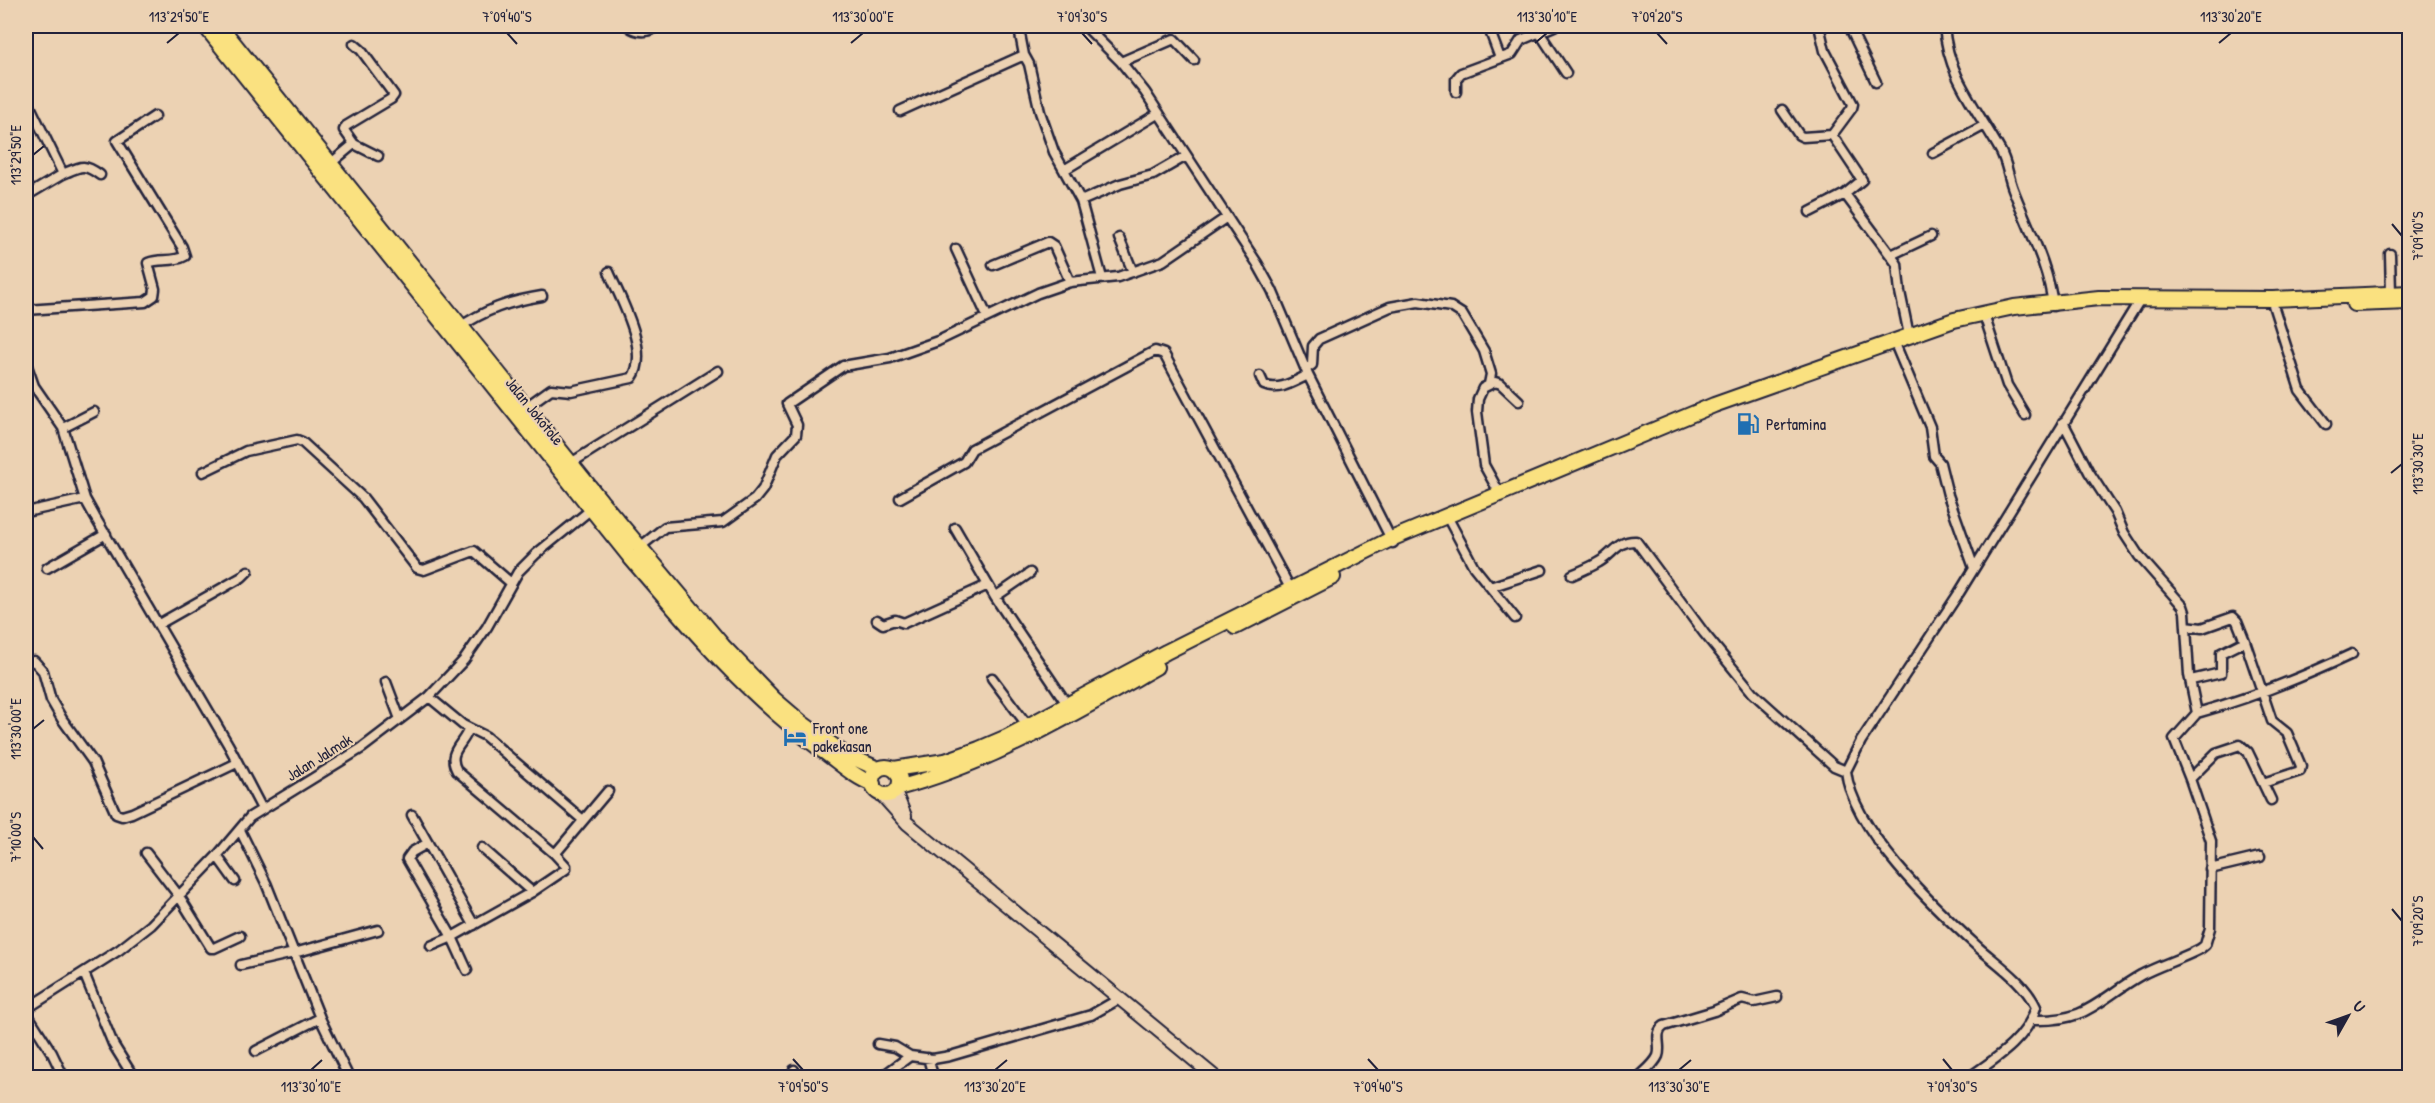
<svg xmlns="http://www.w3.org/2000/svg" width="2435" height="1103" font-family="'Patrick Hand',sans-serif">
<rect width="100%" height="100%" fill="#ecd2b3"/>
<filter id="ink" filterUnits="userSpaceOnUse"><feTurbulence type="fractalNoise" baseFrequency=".0167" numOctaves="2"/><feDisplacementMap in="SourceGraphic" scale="12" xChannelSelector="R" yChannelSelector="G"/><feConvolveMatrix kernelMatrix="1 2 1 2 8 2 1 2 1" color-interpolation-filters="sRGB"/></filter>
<g filter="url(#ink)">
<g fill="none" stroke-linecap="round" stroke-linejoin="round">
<g stroke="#22223b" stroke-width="13">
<path id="minor" d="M 628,26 C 638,34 648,32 660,26
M 1085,26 L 1121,62 L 1145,92 L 1257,263 L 1272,290 L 1308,375 L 1393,543
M 1488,26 L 1500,58
M 1849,26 L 1876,82
M 1944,26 C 1948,77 1976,107 2000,150 C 2007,162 2008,176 2013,189 C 2027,226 2049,266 2053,306
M 1820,30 L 1825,51 L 1853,104 L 1852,108 L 1832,135 L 1862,180 L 1845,194 L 1897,264 L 1900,292 L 1909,335
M 1539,32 L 1566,73
M 1024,55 L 1019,29 L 1032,26
M 1121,62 L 1174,39 L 1194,60
M 1456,92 L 1456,79 L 1461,73 L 1512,54 L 1521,40 L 1554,26
M 26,98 L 63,174 L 26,196
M 1782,110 L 1799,135 L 1803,137 L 1832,135
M 900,111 L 1024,55 L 1029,64 L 1040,112 L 1054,152 L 1081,201 L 1102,278
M 354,144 L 378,156
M 1933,153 L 1985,125
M 330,164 L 354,144 L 344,130 L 346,126 L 391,99 L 394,95 L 361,50 L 354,44
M 1064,170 L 1159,113
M 63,174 C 81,166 84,163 100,175
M 1081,201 L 1120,184 L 1153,175 L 1186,156
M 1810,212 L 1845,194
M 1119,238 L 1133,272
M 956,249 L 987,316
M 2390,254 L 2391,293
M 1891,255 L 1931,236
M 993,265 L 1048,242 L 1054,246 L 1070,282
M 2273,305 L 2300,390 L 2326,424
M 26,310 L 145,302 L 154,296 L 155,289 L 148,263 C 160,258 173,263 185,256 L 182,247 L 117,141 L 155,116
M 1986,321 L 2007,385 L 2025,415
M 457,329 C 484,310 510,301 542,296
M 1896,346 L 1930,427 L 1934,456 L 1940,463 L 1948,495 L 1974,568
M 26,363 L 34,386 L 63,428 L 85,499 L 95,517 L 229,746 L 262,809
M 1306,369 L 1312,365 L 1313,346 L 1319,339 L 1390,307 L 1418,302 L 1451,307 L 1462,314 L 1484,351 L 1491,374 L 1489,384
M 1260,376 L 1264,385 C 1279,392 1295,381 1308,375
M 526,407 L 551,389 L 571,391 L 632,378 C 651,352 620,298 609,272
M 63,428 L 94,412
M 571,463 L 718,371
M 203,472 L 246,451 L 297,440 L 302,442 L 363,498 L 417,568 L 424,570 L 474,551 L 511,583
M 1500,494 L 1484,465 L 1477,412 L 1478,399 L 1483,388 L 1495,382 L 1501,384 L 1519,401
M 900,498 L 964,462 L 972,449 L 1155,351 L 1164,354 L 1290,588
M 26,512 L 85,499
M 1450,522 L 1474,567 L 1515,618
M 955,528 L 995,597 L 1067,704
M 640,547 L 665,527 L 723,522 L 755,499 L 763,489 L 777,455 L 796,435 L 797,425 L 787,404 L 843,366 L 890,358 L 938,341 L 1038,293 L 1070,282 L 1118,277 L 1163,261 L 1227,217
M 47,568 L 106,534
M 1572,575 C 1581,571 1591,567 1599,562 C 1613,554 1618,540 1636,541 L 1704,633 L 1753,693 L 1834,766 L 1846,771
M 1490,587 L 1542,570
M 995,597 L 1030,573
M 877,620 L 883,624 L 895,620 L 904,623 L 988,585
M 159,624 L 242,577 L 248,571
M 2186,626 L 2202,628 L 2233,617 L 2237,621 L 2245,641 L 2221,653 L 2221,673 L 2191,680
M 2245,641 L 2272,721 L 2287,733 L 2301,766 L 2300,771 L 2263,783
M 26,662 L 34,661 L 43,671 L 51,700 L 62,719 L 93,762 L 116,814 L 122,816 L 132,813 L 237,763
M 992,678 L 1028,726
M 386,682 L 400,719
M 429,697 L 463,725 L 485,736 L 583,820
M 2197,713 C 2251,698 2301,678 2352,654
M 2190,779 L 2216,753 L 2240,745 L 2248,752 L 2271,800
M 412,815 L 474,925
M 240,830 L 266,883 L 320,1018 L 349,1078
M 428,843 L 412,852 L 407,859 L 452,937 L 532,892 L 566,869 L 566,866 L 555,854 L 457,771 C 446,751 464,745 469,728
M 482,848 L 532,892
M 146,853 L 179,896 L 211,948 L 214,948 L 240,936
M 555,854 L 608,791
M 217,856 L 235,881
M 2210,869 L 2260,857
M 431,946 L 452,937 L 467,970
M 241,965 L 294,953 L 378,930
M 84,973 L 113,1044 L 134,1078
M 26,1009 L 119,950 L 151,925 L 217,856 L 250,817 L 362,748 L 429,697 L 464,660 L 487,627 L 518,572 L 536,554 L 594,507
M 26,1012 L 52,1053 L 64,1078
M 2032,1020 C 2089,1022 2097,1000 2141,975 C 2160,965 2181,959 2200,949 L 2205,945 L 2210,928 L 2211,841 L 2190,779 L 2174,739 L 2197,713 L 2189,675 L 2185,612 L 2183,606 L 2139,556 L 2124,533 L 2115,512 L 2089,472 L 2063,422
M 878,1044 L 895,1047 L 910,1056
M 256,1051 L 320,1018
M 928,1058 L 932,1072 L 938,1078
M 794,1070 L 798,1078
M 880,1078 L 910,1056 L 933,1059 L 950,1056 L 1091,1015 L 1119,999
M 1638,1078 C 1645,1071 1654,1065 1658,1056 C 1662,1045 1653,1034 1664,1026 L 1714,1011 L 1742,999 L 1754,1002 L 1777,997
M 1968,1078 C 1995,1059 2027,1040 2036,1007 C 2024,982 2000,966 1979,948 C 1935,908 1853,831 1846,771 L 1861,741 L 1959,593 L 2141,298"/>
</g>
<g stroke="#22223b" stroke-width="16">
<path id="secondary" d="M 895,792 L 905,816
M 881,794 L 907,823 L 1216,1078"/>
</g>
<g stroke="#22223b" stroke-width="18">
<path id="trunk" d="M 205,26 L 629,556 C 691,629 746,694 823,751 C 839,762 854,777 873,784
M 220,26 L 601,501 L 723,646 L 774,699 L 802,723 L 843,753 L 878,769
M 2354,304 L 2410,302
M 1235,627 L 1333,577
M872 781a14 14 0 1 1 28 0a14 14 0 1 1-28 0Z
M 894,769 L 945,761 L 979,749 L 1007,737 L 1166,652 L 1391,539 L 1714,405 L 1954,320 L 2014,307 L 2099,298 L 2273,299 L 2410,293
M 898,788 C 991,763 1073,714 1156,667"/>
</g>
<use href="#minor" stroke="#ecd2b3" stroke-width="8"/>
<use href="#secondary" stroke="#ecd2b3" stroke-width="12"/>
<use href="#trunk" stroke="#fae180" stroke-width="14"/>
</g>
</g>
<path fill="none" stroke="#22223b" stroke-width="2" d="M 507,33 L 517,44M 1082,33 L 1092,44M 1657,33 L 1667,44M 167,43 L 179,33M 851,43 L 863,33M 1535,43 L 1547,33M 2219,43 L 2231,33M 33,155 L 44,146M 2392,224 L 2402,236M 2391,473 L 2402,464M 33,729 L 44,720M 33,837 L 43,849M 2392,909 L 2402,921M 793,1059 L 803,1070M 1368,1059 L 1378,1070M 1943,1059 L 1952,1070M 311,1070 L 322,1060M 995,1070 L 1007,1060M 1679,1070 L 1691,1060"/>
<defs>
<g id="fuel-bare" transform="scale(1.8)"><path d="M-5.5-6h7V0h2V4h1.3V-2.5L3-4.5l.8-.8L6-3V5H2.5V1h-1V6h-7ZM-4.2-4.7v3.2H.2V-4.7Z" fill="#1f6fb2" stroke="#ecd2b3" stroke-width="2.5" paint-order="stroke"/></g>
<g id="hotel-bare" transform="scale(1.8)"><path d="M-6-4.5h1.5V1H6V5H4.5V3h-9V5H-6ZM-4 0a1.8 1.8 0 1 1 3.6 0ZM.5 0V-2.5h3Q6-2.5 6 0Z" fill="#1f6fb2" stroke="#ecd2b3" stroke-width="2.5" paint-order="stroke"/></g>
</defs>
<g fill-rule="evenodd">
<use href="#fuel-bare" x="1748" y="424"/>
<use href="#hotel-bare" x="795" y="737"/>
</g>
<g text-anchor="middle" stroke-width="4.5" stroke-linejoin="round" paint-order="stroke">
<g font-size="16" fill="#22223b" stroke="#ecd2b3">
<text transform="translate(535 411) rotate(51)" y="6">Jalan Jokotole</text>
<text transform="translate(319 757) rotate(-32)" y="6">Jalan Jalmak</text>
</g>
<g font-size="16" fill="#22223b" stroke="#ecd2b3" text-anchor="start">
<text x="1766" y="430">Pertamina</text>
<text x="813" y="734">Front one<tspan x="813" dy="18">pakekasan</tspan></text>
</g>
</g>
<rect width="2435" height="1103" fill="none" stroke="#ecd2b3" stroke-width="66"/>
<g transform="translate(2348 1016) rotate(50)" stroke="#ecd2b3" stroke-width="4.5" paint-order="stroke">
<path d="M0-4.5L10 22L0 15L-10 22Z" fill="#22223b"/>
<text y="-9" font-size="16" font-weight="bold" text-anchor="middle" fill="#22223b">U</text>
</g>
<rect x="33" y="33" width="2369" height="1037" fill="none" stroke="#22223b" stroke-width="2"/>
<g font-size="15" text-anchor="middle" fill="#22223b">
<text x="179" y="22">113°29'50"E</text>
<text x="507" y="22">7°09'40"S</text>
<text x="863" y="22">113°30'00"E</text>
<text x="1082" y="22">7°09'30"S</text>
<text x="1547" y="22">113°30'10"E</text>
<text x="1657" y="22">7°09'20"S</text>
<text x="2231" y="22">113°30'20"E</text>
<text transform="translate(16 155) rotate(-90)" y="5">113°29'50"E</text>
<text transform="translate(2418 236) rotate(-90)" y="5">7°09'10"S</text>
<text transform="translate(2418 464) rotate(-90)" y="5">113°30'30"E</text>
<text transform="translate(16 729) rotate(-90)" y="5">113°30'00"E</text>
<text transform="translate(16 837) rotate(-90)" y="5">7°10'00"S</text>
<text transform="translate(2418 921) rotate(-90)" y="5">7°09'20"S</text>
<text x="311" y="1092">113°30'10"E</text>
<text x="803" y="1092">7°09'50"S</text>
<text x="995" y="1092">113°30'20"E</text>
<text x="1378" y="1092">7°09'40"S</text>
<text x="1679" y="1092">113°30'30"E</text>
<text x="1952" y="1092">7°09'30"S</text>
</g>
</svg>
